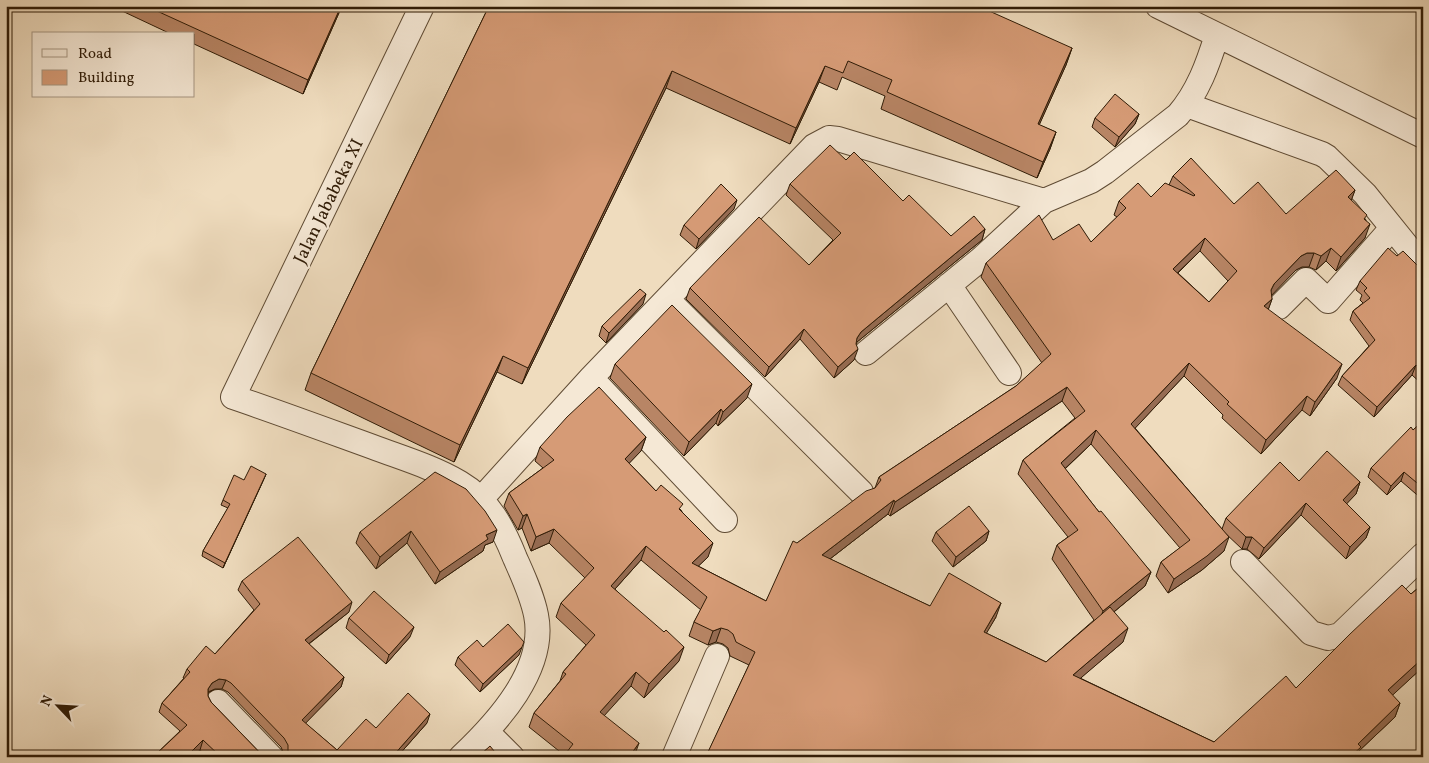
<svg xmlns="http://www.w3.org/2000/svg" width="1429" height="763" font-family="Vollkorn,serif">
<rect width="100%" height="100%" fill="#efdcbe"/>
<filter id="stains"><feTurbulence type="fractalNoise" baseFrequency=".004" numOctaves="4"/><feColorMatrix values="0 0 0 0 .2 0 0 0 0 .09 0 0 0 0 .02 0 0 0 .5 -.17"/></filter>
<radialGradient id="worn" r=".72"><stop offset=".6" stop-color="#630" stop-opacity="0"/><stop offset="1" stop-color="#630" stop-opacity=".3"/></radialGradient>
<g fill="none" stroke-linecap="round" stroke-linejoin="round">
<g stroke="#5f4b34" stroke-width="26">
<path id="minor" d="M 422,6 L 233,397 C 280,413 326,430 373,447 C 402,458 433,467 460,483 C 489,500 503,528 515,558 C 523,576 532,595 536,615 C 547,669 497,723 461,757
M 1158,6 L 1423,136
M 1187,105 L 1322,154 L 1327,157 L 1365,194 L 1423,266
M 949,285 L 1009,373
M 667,299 L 861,492
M 1279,307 L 1306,280 L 1328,301 L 1392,228
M 866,353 L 981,259 L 1044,201
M 591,378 L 725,520
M 482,498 L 591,378 L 814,146 L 829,138 L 838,139 L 1044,201 L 1091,181 L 1105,172 L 1178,115 C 1198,92 1208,64 1217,35
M 1243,562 L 1311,633 L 1328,638 L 1340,635 L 1423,555
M 218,702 L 271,757
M 487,732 L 512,757
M 674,757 L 717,656"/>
</g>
<use href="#minor" stroke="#f5e8d5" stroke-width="24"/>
</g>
<path fill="#b88565" stroke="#2f1b06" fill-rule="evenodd" d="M 121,6 L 342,6 L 303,94 L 194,44 L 194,34 L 171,34 L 120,10 Z
M 489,6 L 1072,48 L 1066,65 L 1039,125 L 1056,132 L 1050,149 L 1037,178 L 881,109 L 885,96 L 842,77 L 837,90 L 819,82 L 790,144 L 666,88 L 522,384 L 497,372 L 454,462 L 305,390 L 311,373 Z
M 1139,114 L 1135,124 L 1115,147 L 1092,127 L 1095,118 Z
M 846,160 L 951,236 L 985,229 L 982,240 L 857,342 L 856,344 L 854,360 L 834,378 L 800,339 L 765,377 L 686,299 L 690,288 L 809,265 L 833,240 L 786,195 L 790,184 Z
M 1173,176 L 1234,204 L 1286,214 L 1355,190 L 1351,200 L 1366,220 L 1365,238 L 1336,271 L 1326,261 L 1316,270 L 1309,267 L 1302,267 L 1296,270 L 1271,295 L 1272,299 L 1268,310 L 1337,378 L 1310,416 L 1302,410 L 1261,454 L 1222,418 L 1223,415 L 1184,376 L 1135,428 L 1222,529 L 1226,518 L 1299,481 L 1360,482 L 1356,494 L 1346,504 L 1370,527 L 1366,538 L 1346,559 L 1301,515 L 1259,559 L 1247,549 L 1242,549 L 1224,532 L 1224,551 L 1202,570 L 1168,593 L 1156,576 L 1161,562 L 1180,548 L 1091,444 L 1065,469 L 1099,512 L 1151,572 L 1145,586 L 1114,612 L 1123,642 L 1080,678 L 1214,742 L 1296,688 L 1423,584 L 1423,667 L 1392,695 L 1400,703 L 1395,717 L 1359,751 L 1357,757 L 706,757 L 749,665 L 730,656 L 728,648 L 723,644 L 716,642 L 708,645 L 689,636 L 694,622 L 701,610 L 641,560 L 615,589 L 679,661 L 644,698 L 631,686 L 604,715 L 564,755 L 529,727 L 534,713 L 560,681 L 563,672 L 586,645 L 556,617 L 561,603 L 585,578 L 549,543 L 531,551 L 522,528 L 518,530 L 504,506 L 509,493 L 543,468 L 535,461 L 540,447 L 646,437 L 641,451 L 629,463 L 656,491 L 681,510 L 708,557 L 698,566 L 766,601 L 797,543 L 875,488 L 879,477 L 1016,386 L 1042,363 L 981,277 L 986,263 L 1053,240 L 1091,242 L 1117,217 L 1114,215 L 1119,201 L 1151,197 L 1169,185 ZM 1200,251 L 1228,281 L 1209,302 L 1178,273 ZM 1062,401 L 1075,418 L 1023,460 L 1018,474 L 1068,537 L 1057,545 L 1052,559 L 1094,620 L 1046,662 L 986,633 L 996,617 L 930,606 L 830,559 L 888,514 L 890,516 Z
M 734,209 L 696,249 L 680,235 L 684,225 Z
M 1397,256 L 1423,271 L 1423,385 L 1412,375 L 1374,417 L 1338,385 L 1342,376 L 1369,346 L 1350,320 L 1353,311 L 1363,303 L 1360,300 L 1362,295 L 1356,290 L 1360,281 Z
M 643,304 L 606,343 L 599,336 L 602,326 Z
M 615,364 L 747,398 L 718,426 L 716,423 L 684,456 L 610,378 Z
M 1423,421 L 1423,500 L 1401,481 L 1387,495 L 1368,477 L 1371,468 Z
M 266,474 L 223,568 L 202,556 L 203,551 L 228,508 L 221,505 L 223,500 L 244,480 Z
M 466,489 L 493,542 L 485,545 L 483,551 L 435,584 L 407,543 L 376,569 L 356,543 L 360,532 Z
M 989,531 L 986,541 L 953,567 L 932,541 L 936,532 Z
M 242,581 L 349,612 L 309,644 L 344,677 L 341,687 L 305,723 L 337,750 L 376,728 L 427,723 L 397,757 L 284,757 L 284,754 L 281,747 L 228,692 L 222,689 L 215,689 L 208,693 L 208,696 L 211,702 L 264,757 L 208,757 L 200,750 L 192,757 L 153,757 L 180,731 L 159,712 L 162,703 L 184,678 L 183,678 L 187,669 L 215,654 L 254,610 L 238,590 Z
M 349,618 L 410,637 L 386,664 L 346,628 Z
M 483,647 L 519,655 L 480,692 L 455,665 L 458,657 Z"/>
<path fill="#966c53" stroke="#2f1b06" d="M 341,6 L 342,6 L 303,94 L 308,80 Z
M 1072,48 L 1066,65 L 1032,141 L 1038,124 Z
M 825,66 L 819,82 L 790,144 L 796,128 Z
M 672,71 L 666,88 L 522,384 L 528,368 Z
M 1139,114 L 1135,124 L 1115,147 L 1119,137 Z
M 1056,132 L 1050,149 L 1037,178 L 1043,162 Z
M 1355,190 L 1350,204 L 1348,197 Z
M 737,200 L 734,209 L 696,249 L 699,239 Z
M 1370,224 L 1365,238 L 1336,271 L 1341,257 Z
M 985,229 L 982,240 L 857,342 L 853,349 L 857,338 L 861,332 Z
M 1205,238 L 1200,251 L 1168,282 L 1173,269 Z
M 1331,248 L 1326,261 L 1316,270 L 1321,256 Z
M 1307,253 L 1314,253 L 1309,267 L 1302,267 L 1296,270 L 1269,298 L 1271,290 L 1274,284 L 1301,256 Z
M 646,294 L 643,304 L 606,343 L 609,333 Z
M 1272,299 L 1267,313 L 1264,306 Z
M 804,329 L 800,339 L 765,377 L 769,367 Z
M 858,349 L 854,360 L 834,378 L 838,367 Z
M 503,356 L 497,372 L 454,462 L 460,445 Z
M 1189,363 L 1184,376 L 1126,438 L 1131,424 Z
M 1342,364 L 1337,378 L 1310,416 L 1315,402 Z
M 1416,365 L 1412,375 L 1374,417 L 1377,407 Z
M 752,384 L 747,398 L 718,426 L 723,412 Z
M 1067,387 L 1062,401 L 890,516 L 895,502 Z
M 1307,396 L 1302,410 L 1261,454 L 1266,440 Z
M 721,409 L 716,423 L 684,456 L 689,442 Z
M 1096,430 L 1091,444 L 1056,477 L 1061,463 Z
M 646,437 L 641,451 L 620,473 L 625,459 Z
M 1404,472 L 1401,481 L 1387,495 L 1391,486 Z
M 266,474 L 264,479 L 223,568 L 225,563 Z
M 1360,482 L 1356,494 L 1339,512 L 1343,500 Z
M 894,500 L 888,514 L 817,569 L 822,555 Z
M 1306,503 L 1301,515 L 1259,559 L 1264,548 Z
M 527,514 L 522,528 L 518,530 L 523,516 Z
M 1370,527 L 1366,538 L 1346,559 L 1350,547 Z
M 554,529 L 549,543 L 531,551 L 536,537 Z
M 497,530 L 493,542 L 485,545 L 483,551 L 435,584 L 440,572 L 486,535 Z
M 411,531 L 407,543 L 376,569 L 380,557 Z
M 989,531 L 986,541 L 953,567 L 956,557 Z
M 1229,537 L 1224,551 L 1202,570 L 1168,593 L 1174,579 Z
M 1246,537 L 1252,537 L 1247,549 L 1242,549 Z
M 713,543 L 708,557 L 687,577 L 692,563 Z
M 646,546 L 641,560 L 606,599 L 611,586 Z
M 1151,572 L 1145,586 L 1098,625 L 1103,611 Z
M 352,602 L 349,612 L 302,649 L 305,640 Z
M 1001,603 L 996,617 L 979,646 L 984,632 Z
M 414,627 L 410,637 L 386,664 L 389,655 Z
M 721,628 L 716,642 L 708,645 L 713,631 Z
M 1128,628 L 1123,642 L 1068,689 L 1073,675 Z
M 522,647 L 519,655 L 480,692 L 483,684 Z
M 684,647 L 679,661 L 644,698 L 649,684 Z
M 1423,658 L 1423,667 L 1383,704 L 1388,690 Z
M 636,672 L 631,686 L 595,726 L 600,712 Z
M 344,677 L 341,687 L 299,730 L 302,720 Z
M 219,679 L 226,680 L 222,689 L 215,689 L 208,692 L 208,689 L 212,683 Z
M 1400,703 L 1395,717 L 1359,751 L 1357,757 L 1350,757 L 1358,744 Z
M 430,714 L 427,723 L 397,757 L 392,757 Z
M 203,740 L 200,750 L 192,757 L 186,757 Z
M 639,743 L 634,757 L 629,757 Z"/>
<path fill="#d69b76" stroke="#2f1b06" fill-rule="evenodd" d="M 146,6 L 341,6 L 308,80 Z
M 489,6 L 978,6 L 1072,48 L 1038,124 L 1056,132 L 1043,162 L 887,92 L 892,80 L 848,61 L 843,73 L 825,66 L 796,128 L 672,71 L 528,368 L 503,356 L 460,445 L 311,373 Z
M 1115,94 L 1139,114 L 1119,137 L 1095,118 Z
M 830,145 L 846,160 L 854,152 L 903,201 L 909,195 L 951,236 L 974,216 L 985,229 L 861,332 L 857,338 L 856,344 L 858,349 L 838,367 L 804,329 L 769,367 L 690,288 L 759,217 L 809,265 L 841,233 L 790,184 Z
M 1191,158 L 1234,204 L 1258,182 L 1286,214 L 1336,170 L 1355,190 L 1348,197 L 1367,215 L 1364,219 L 1370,224 L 1341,257 L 1331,248 L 1321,256 L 1314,253 L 1307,253 L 1301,256 L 1274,284 L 1271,290 L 1272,299 L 1264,306 L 1342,364 L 1315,402 L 1307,396 L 1266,440 L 1227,404 L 1229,402 L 1189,363 L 1131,424 L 1229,537 L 1207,556 L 1174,579 L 1161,562 L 1190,540 L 1096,430 L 1061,463 L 1099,512 L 1101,511 L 1151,572 L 1103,611 L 1057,545 L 1078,530 L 1023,460 L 1085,411 L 1067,387 L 895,502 L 894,500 L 822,555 L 930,606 L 949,573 L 1001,603 L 984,632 L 1046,662 L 1110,607 L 1128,628 L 1073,675 L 1214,742 L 1286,676 L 1296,688 L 1350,634 L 1402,585 L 1411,594 L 1423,584 L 1423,658 L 1388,690 L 1400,703 L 1358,744 L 1361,747 L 1350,757 L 718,757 L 708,752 L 755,652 L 736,642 L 733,634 L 728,630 L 721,628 L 713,631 L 694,622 L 707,597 L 646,546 L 611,586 L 664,632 L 666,630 L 684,647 L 649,684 L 636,672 L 600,712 L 639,743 L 629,757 L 563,757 L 573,744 L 534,713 L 566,674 L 563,672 L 595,635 L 561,603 L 594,568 L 554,529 L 536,537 L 527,514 L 523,516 L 509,493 L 554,460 L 540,447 L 567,417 L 599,387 L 646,437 L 625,459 L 656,491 L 661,485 L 683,504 L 679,509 L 713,543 L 692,563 L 766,601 L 793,541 L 797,543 L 866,491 L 875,488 L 881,480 L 879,477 L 1016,386 L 1051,354 L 986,263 L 1039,215 L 1053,240 L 1079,224 L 1091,242 L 1126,208 L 1119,201 L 1138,183 L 1151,197 L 1165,183 L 1194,196 L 1195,195 L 1173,176 ZM 1205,238 L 1237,271 L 1209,302 L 1173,269 Z
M 721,184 L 737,200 L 699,239 L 684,225 Z
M 1388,248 L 1397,256 L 1403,251 L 1423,271 L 1423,372 L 1416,365 L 1377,407 L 1342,376 L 1375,340 L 1353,311 L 1370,298 L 1364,291 L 1367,288 L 1360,281 Z
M 640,289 L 646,294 L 609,333 L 602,326 Z
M 672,305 L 752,384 L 723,412 L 721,409 L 689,442 L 615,364 Z
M 1423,421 L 1423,488 L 1404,472 L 1391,486 L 1371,468 L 1411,427 L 1413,430 Z
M 1327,451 L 1360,482 L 1343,500 L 1370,527 L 1350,547 L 1306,503 L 1264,548 L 1252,537 L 1246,537 L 1226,518 L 1280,462 L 1299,481 Z
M 251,466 L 266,474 L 225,563 L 203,551 L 230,504 L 223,500 L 234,475 L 244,480 Z
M 435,472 L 466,489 L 485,511 L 497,530 L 486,535 L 488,539 L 440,572 L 411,531 L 380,557 L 360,532 Z
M 969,506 L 989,531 L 956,557 L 936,532 Z
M 298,537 L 352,602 L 305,640 L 344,677 L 302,720 L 337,750 L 366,719 L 376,728 L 408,693 L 430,714 L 392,757 L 284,757 L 288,751 L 288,745 L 284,738 L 231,683 L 226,680 L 219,679 L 212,683 L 208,689 L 208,696 L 211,702 L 264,757 L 221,757 L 203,740 L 186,757 L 153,757 L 187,725 L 162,703 L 190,672 L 187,669 L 206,646 L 215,654 L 260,604 L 242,581 Z
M 374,591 L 414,627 L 389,655 L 349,618 Z
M 508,624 L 524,642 L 522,647 L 483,684 L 458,657 L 477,640 L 483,647 Z
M 490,746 L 499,757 L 478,757 Z"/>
<g text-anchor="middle" stroke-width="5" stroke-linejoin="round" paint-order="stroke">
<g font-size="18" fill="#2f1b06" stroke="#f5e8d5">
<text transform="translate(328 201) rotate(-64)" y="6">Jalan Jababeka XI</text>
</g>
</g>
<rect width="1429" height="763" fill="none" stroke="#efdcbe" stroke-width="25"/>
<rect x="8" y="8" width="1414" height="748" fill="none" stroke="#2f1b06" stroke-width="2.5"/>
<rect x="12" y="12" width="1404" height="738" fill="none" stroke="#2f1b06"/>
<rect x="32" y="32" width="162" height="65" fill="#f5e8d5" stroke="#a69682"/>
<rect x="42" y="49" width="25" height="8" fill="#f5e8d5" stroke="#a69682"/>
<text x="78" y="58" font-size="15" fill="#2f1b06">Road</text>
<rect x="42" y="70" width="25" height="15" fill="#d69b76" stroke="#a69682"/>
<text x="78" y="82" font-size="15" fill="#2f1b06">Building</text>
<g transform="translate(58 706) rotate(295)" stroke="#f5e8d5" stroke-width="4" paint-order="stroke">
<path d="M0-4L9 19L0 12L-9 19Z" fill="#2f1b06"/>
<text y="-8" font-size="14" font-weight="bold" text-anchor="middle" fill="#2f1b06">N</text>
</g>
<rect width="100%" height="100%" filter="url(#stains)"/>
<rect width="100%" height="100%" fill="url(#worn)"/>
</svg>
